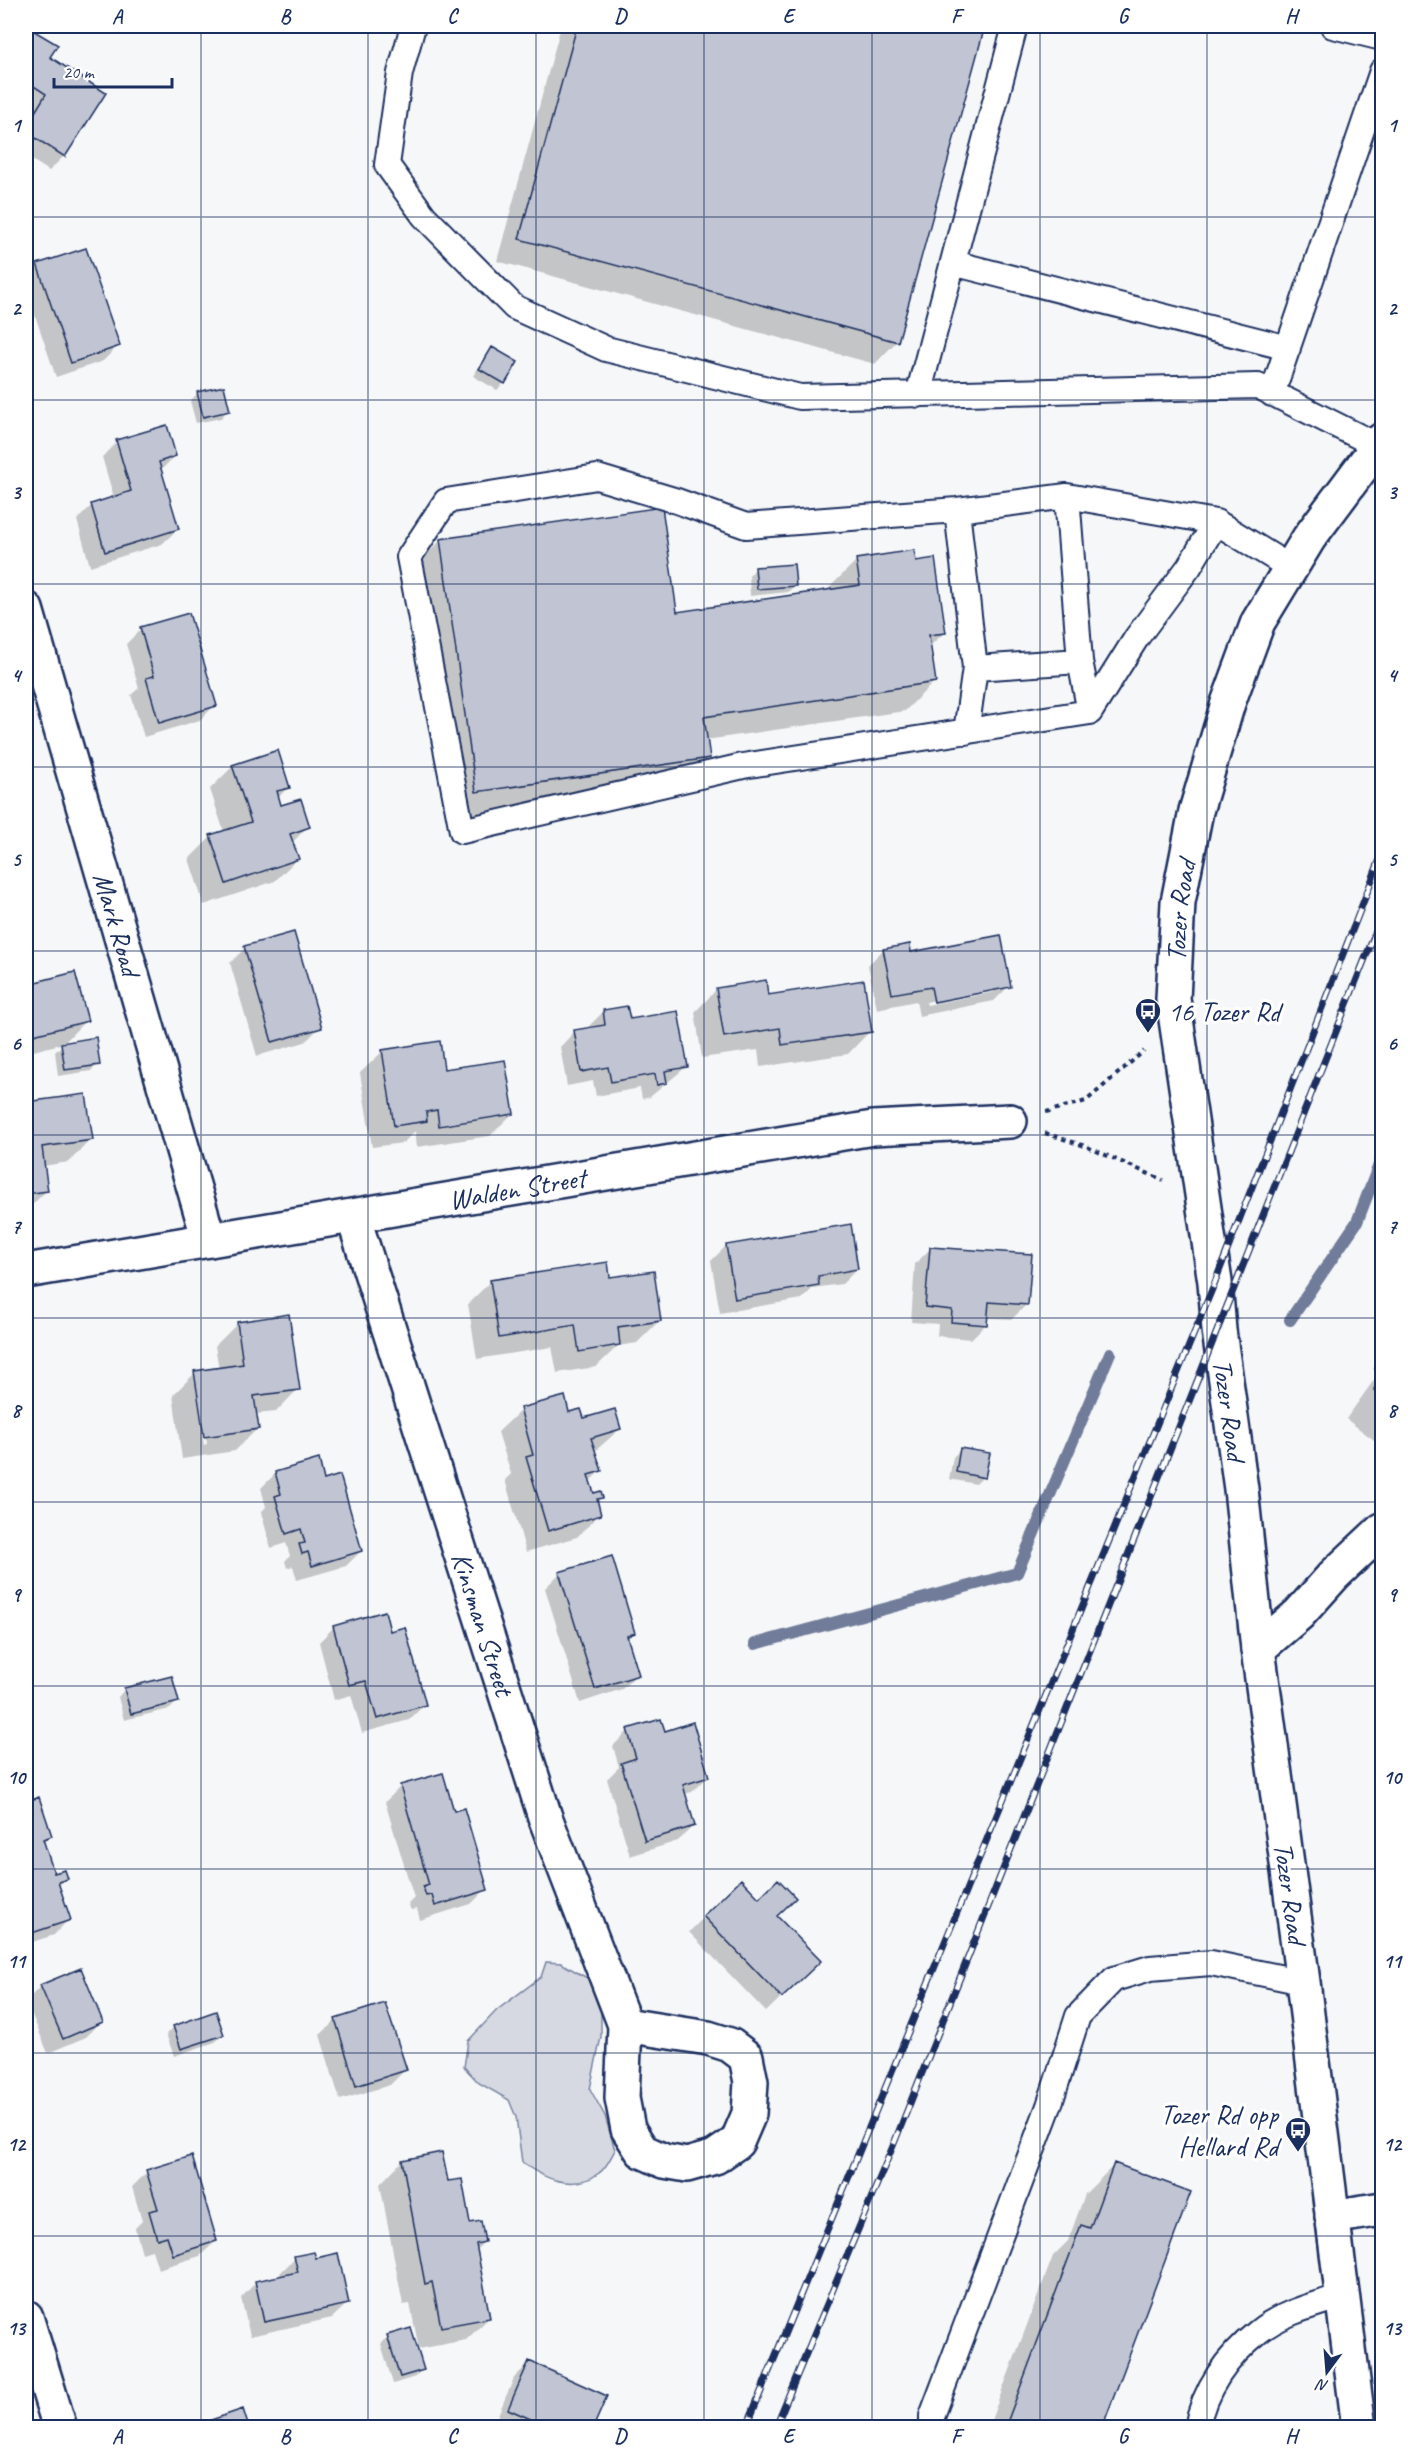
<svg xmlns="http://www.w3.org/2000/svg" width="1408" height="2453" font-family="Caveat,sans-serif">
<rect width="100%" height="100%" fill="#f6f7f9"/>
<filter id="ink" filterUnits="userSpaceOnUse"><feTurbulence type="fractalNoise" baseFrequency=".0167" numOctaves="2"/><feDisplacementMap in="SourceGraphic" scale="12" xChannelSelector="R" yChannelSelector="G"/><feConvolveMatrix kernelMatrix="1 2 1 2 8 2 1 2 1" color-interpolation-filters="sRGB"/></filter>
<g filter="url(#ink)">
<path fill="#d6d9e2" stroke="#7884a0" stroke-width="1.5" d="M 546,1962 L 561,1963 L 601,1986 L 601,2037 L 590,2089 L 605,2116 L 615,2150 C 611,2157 606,2169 599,2173 C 574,2192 543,2179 522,2162 L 516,2117 L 509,2100 L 479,2083 L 464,2067 L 468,2041 L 497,2010 L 541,1977 Z"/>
<path fill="#0003" fill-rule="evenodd" d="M 27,26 L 56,46 L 48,58 L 104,94 L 64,156 L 49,171 L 26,156 L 26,120 L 33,109 L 26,105 Z
M 561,26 L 983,26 L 897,341 L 875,364 L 497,261 Z
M 38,266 L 118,346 L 103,361 L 56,377 L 26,289 L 26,278 Z
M 492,349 L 504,383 L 497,390 L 473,376 L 485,357 Z
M 197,394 L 228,410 L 221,418 L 196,423 L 190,401 Z
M 117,442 L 175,456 L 160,471 L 178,529 L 162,544 L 90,566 L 77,520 L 92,505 L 114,498 L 102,457 Z
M 661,509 L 676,614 L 828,592 L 828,589 L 857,560 L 914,563 L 944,633 L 929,647 L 934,682 L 905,711 L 706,740 L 708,758 L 679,787 L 448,821 L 411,570 L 440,541 Z
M 756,568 L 795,585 L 788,592 L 750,596 L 749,576 Z
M 141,629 L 215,705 L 200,720 L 144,737 L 131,695 L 139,688 L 126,644 Z
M 277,752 L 288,787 L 278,798 L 280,807 L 308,826 L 292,843 L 297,859 L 275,881 L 204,905 L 189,859 L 211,837 L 224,832 L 210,789 L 232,767 Z
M 245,948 L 320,1027 L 305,1042 L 257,1056 L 230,963 Z
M 883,950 L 910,954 L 1009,986 L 994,1001 L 919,1016 L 916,1001 L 877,1009 L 868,965 ZM 994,988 L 994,992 L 927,1005 L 926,1002 Z
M 26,965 L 31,985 L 86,1020 L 64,1043 L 26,1053 Z
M 717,989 L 767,997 L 870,1031 L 848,1054 L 760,1067 L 758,1050 L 702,1058 L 695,1012 Z
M 603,1012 L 629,1021 L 686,1067 L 650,1097 L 642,1099 L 640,1088 L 596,1096 L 593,1081 L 567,1086 L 560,1047 L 575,1031 L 589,1029 L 588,1027 Z
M 62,1045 L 99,1064 L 91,1071 L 58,1076 L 55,1052 Z
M 383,1051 L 443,1070 L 512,1114 L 490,1136 L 417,1147 L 415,1131 L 403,1143 L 372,1147 L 360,1073 Z
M 84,1096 L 91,1139 L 69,1162 L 43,1166 L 47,1190 L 26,1211 L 26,1104 Z
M 726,1246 L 857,1269 L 842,1284 L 813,1288 L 802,1299 L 720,1313 L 711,1261 Z
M 930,1249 L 1027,1304 L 1012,1319 L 986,1318 L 986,1324 L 971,1339 L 937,1336 L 938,1324 L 911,1322 L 915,1264 Z
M 609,1279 L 660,1320 L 637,1343 L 618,1346 L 596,1367 L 557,1373 L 552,1347 L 477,1359 L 468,1304 L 490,1282 Z
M 238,1323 L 298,1389 L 276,1412 L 255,1414 L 257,1429 L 235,1451 L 182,1459 L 173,1395 L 195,1373 L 219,1369 L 215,1346 ZM 196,1389 L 199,1389 L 207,1444 L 204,1445 Z
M 1382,1356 L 1382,1446 L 1346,1419 L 1379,1373 L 1373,1369 Z
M 521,1410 L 568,1414 L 583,1420 L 620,1429 L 594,1452 L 600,1471 L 589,1482 L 593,1495 L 601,1497 L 596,1503 L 599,1515 L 577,1537 L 526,1552 L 505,1480 L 511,1474 L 498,1432 Z
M 960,1450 L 983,1477 L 976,1484 L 949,1479 L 953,1457 Z
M 276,1473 L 323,1481 L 361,1551 L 346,1566 L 297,1580 L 293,1566 L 287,1568 L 285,1561 L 290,1556 L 286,1543 L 271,1548 L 261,1512 L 266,1507 L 261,1488 Z
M 560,1573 L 633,1633 L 627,1640 L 637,1674 L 622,1689 L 580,1703 L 545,1588 Z
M 334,1627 L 389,1633 L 424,1705 L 409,1720 L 362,1733 L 351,1695 L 334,1700 L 319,1642 Z
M 125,1689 L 177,1702 L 170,1709 L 124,1720 L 118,1697 Z
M 628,1731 L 664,1733 L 708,1777 L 692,1792 L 684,1794 L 693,1826 L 678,1841 L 630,1856 L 607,1779 L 619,1767 L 613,1746 Z
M 442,1775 L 453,1812 L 486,1889 L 471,1904 L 420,1920 L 417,1909 L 411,1910 L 408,1904 L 414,1898 L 385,1802 L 400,1787 Z
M 38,1799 L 50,1836 L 43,1843 L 53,1875 L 66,1878 L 58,1887 L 69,1919 L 54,1935 L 26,1944 L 26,1803 Z
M 741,1881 L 776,1916 L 803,1976 L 766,2012 L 689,1932 Z
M 41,1986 L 101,2022 L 86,2037 L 48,2053 L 26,2001 Z
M 336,2020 L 405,2070 L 390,2085 L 340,2100 L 320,2035 Z
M 174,2027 L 223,2035 L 215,2042 L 174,2056 L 166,2034 Z
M 402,2161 L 446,2183 L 469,2225 L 484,2242 L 476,2250 L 489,2318 L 466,2340 L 419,2349 L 410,2304 L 403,2305 L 380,2184 Z
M 1114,2165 L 1101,2428 L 988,2428 L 1053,2256 L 1068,2241 L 1085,2194 Z
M 147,2172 L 216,2241 L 200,2256 L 158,2269 L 152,2250 L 142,2253 L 135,2228 L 142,2221 L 132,2187 Z
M 295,2258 L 315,2260 L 348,2303 L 332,2318 L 250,2336 L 241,2298 L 256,2282 L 281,2277 L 280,2273 Z
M 388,2337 L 422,2369 L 415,2377 L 393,2384 L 381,2344 Z
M 529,2363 L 591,2428 L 502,2428 L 494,2424 L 514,2378 Z"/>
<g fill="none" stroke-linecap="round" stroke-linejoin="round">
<path stroke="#707c99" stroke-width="12" d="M 1290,1320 L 1357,1222 L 1382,1157
M 755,1644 L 1017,1573 L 1110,1353"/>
</g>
<path fill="#c0c4d3" stroke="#1b2f5e" stroke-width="1.5" d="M 26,26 L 58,45 L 50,57 L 106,93 L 65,157 L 26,132 L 26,127 L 46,94 L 26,81 Z
M 577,26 L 985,26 L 898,342 L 519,239 Z
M 86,248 L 120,346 L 71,363 L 37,264 Z
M 492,347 L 518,362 L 505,384 L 479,369 Z
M 224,386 L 230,411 L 203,417 L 197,392 Z
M 167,425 L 176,456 L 159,462 L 179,529 L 105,552 L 91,504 L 131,491 L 116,440 Z
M 662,507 L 677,612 L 860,585 L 856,559 L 914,550 L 916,561 L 935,558 L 946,633 L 929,635 L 936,682 L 704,717 L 710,758 L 476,792 L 440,539 Z
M 794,564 L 796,586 L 757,589 L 755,567 Z
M 189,613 L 217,706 L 159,723 L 146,678 L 154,676 L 140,627 Z
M 278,750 L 290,788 L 277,791 L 281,805 L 301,799 L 310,827 L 290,834 L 299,859 L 226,884 L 210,835 L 251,822 L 232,765 Z
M 294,932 L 322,1028 L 272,1042 L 244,946 Z
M 1001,935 L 1011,987 L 934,1002 L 931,987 L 892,994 L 883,949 L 910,944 L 911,952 Z
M 26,959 L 32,983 L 75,972 L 88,1021 L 26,1037 Z
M 766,980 L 768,995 L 864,980 L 872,1032 L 782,1045 L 780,1028 L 724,1037 L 716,988 Z
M 627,1006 L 630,1019 L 678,1011 L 688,1067 L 665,1071 L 667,1083 L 657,1085 L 655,1074 L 611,1082 L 608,1067 L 581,1072 L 574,1030 L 605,1025 L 603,1010 Z
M 96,1037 L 100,1065 L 65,1070 L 61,1043 Z
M 440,1041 L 444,1069 L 505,1060 L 514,1114 L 439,1126 L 437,1110 L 426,1112 L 427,1121 L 394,1126 L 382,1050 Z
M 86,1094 L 93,1140 L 42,1147 L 48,1191 L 26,1194 L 26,1102 Z
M 851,1224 L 858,1269 L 818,1276 L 819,1285 L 735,1299 L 726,1245 Z
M 930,1247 L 1032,1254 L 1028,1305 L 989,1302 L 987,1325 L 951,1322 L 952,1310 L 925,1307 Z
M 608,1262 L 610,1277 L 654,1271 L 661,1321 L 618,1327 L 620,1345 L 579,1352 L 575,1325 L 499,1338 L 490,1280 Z
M 289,1314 L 300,1390 L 254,1396 L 259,1429 L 204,1437 L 194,1371 L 243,1364 L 237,1322 Z
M 1382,1377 L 1382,1396 L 1374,1389 Z
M 565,1396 L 569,1412 L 581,1409 L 584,1418 L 615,1409 L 621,1429 L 591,1438 L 602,1471 L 588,1475 L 594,1493 L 601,1491 L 603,1498 L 597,1499 L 601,1515 L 548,1531 L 526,1457 L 533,1455 L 520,1408 Z
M 960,1448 L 990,1453 L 985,1478 L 956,1472 Z
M 319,1459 L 324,1480 L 340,1475 L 362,1551 L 312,1566 L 308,1552 L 302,1554 L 299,1544 L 305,1543 L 301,1529 L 286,1534 L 275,1496 L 281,1494 L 275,1472 Z
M 612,1556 L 635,1633 L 627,1636 L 639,1675 L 595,1689 L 559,1572 Z
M 385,1611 L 390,1631 L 405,1627 L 426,1705 L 377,1719 L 366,1681 L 349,1685 L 333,1626 Z
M 172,1676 L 179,1702 L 131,1714 L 124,1688 Z
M 661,1719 L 665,1731 L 693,1722 L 709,1777 L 683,1785 L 695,1826 L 645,1841 L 621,1763 L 636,1758 L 627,1729 Z
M 443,1773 L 454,1811 L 464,1808 L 488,1890 L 435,1906 L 432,1895 L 426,1896 L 423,1887 L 429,1885 L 400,1785 Z
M 39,1797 L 52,1836 L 43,1839 L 54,1873 L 65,1870 L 68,1879 L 58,1882 L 71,1920 L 26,1935 L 26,1802 Z
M 741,1879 L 759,1898 L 778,1879 L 796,1898 L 777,1916 L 821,1961 L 782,1998 L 703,1916 Z
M 81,1968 L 103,2022 L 63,2039 L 40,1985 Z
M 385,2003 L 407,2070 L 356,2086 L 335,2019 Z
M 216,2011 L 224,2035 L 181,2049 L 173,2026 Z
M 442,2152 L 448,2181 L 462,2179 L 470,2223 L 481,2221 L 485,2242 L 476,2244 L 490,2318 L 441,2327 L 432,2282 L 425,2284 L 402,2160 Z
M 192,2156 L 217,2241 L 173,2255 L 167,2236 L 157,2239 L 149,2211 L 158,2209 L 146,2170 Z
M 1114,2163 L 1191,2192 L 1102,2428 L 1005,2428 L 1081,2225 L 1090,2228 Z
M 314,2252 L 316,2258 L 338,2253 L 349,2304 L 264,2322 L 255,2281 L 298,2272 L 294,2256 Z
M 411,2328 L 424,2370 L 400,2377 L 387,2335 Z
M 529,2361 L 607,2396 L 593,2428 L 551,2428 L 508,2409 Z
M 243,2409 L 249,2428 L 188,2428 Z"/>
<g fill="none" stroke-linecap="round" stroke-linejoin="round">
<g stroke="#1b2f5e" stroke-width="28">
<path id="service" d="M 413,26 L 400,73 L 387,165 L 424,216 L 514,307 L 606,349 L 800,397 L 1258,386 L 1378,446
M 1333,26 L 1382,38
M 953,263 L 1288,348
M 1272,394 L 1382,71
M 918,395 L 1015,26
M 1067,496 L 1080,661 L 1090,712
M 957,510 L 975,668 L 966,732
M 1216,522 L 1189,567 L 1137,637 L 1090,712 L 743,766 L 462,831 L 409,557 L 446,501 L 597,477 L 677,501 L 746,526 L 957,510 L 1067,496 L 1216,522 L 1291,568
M 975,668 L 1080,661
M 932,2428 L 932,2416 L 1049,2106 L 1078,2016 L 1114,1979 L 1150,1968 L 1211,1963 L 1303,1982
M 1197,2428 C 1203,2390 1228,2356 1258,2332 C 1281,2313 1314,2305 1342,2296"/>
</g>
<g stroke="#1b2f5e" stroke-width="38">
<g id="minor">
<path id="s1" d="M 26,609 L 209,1240"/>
<path id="s2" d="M 353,1216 L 545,1817 L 625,2025 L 622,2098 L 628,2129 L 642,2151 L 664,2161 L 687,2165 L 715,2157 L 737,2142 L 749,2114 L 751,2082 L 746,2057 L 730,2045 L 708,2038 L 625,2025"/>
<path id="s3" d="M 26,1271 L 873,1128 L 1010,1121"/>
<path d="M 1258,1649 L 1299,1614 L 1334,1575 L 1382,1530"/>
<path d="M 1332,2217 L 1382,2209"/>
</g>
</g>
<g stroke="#1b2f5e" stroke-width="38">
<g id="secondary">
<path d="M 26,2317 L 60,2428"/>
<path id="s4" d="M 1359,2428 L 1303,1982 L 1258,1649 L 1241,1489 L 1219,1330 L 1215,1282 L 1173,999 L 1178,902 L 1196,811 L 1228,703 L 1258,622 L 1309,538 L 1382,440"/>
</g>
</g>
<path stroke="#1b2f5e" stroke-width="4" stroke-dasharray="4.5 4.5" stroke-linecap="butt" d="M 1046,1112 L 1086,1101 L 1144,1051
M 1045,1133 L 1085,1146 L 1163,1180"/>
<use href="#service" stroke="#fff" stroke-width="24"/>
<use href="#minor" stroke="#fff" stroke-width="33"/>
<use href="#secondary" stroke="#fff" stroke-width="33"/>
<g stroke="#1b2f5e" stroke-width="7">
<path id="rail" d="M 746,2428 L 1215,1282 L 1382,854
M 775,2428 L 893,2146 L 1382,916"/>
</g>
<use href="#rail" stroke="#fff" stroke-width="4.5" stroke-dasharray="14" stroke-linecap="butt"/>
</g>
</g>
<path fill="none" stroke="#1b2f5e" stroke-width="1.5" stroke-opacity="0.55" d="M 201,26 L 201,2428M 368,26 L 368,2428M 536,26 L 536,2428M 704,26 L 704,2428M 872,26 L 872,2428M 1040,26 L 1040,2428M 1207,26 L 1207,2428M 26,217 L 1382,217M 26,400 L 1382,400M 26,584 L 1382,584M 26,767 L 1382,767M 26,951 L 1382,951M 26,1135 L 1382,1135M 26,1318 L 1382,1318M 26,1502 L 1382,1502M 26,1686 L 1382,1686M 26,1869 L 1382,1869M 26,2053 L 1382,2053M 26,2236 L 1382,2236"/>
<defs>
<g id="bus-pin" transform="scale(1.35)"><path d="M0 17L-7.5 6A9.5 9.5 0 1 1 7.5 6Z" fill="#1b2f5e" stroke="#fff"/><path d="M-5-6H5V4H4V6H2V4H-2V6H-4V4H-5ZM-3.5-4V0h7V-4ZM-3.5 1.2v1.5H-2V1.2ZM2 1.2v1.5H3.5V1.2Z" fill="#fff"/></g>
</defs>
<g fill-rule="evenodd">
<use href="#bus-pin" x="1148" y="1011"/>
<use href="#bus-pin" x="1298" y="2130"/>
</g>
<g text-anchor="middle" stroke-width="6" stroke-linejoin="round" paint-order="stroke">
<g font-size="28" fill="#1b2f5e" stroke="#fff">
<text dy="10" stroke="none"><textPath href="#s4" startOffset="1530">Tozer Road</textPath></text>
<text dy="10" stroke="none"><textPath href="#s1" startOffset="328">Mark Road</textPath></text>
<text dy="10" stroke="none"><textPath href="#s3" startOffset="498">Walden Street</textPath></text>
<text transform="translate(1230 1410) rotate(82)" y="10">Tozer Road</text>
<text dy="10" stroke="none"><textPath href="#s2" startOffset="428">Kinsman Street</textPath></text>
<text transform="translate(1291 1893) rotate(82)" y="10">Tozer Road</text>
</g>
<g font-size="28" fill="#1b2f5e" stroke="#fff" text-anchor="start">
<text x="1168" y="1021">16 Tozer Rd</text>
<text x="1278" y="2124" text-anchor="end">Tozer Rd opp<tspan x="1278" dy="32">Hellard Rd</tspan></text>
</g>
</g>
<rect width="1408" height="2453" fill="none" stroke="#fff" stroke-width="66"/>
<g transform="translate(1327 2372) rotate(196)" stroke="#ffffff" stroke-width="4.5" paint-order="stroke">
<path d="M0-4.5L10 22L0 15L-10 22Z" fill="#1b2f5e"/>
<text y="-9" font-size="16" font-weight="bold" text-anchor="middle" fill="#1b2f5e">N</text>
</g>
<path d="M54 78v9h118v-9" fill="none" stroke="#1b2f5e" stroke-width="3"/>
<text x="63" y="78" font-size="18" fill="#1b2f5e" stroke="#ffffff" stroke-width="4.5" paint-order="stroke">20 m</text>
<rect x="33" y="33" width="1342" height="2387" fill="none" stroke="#1b2f5e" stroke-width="2"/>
<g font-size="20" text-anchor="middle" font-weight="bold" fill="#1b2f5e">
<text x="117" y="23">A</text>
<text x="285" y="23">B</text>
<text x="452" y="23">C</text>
<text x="620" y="23">D</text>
<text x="788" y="23">E</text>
<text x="956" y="23">F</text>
<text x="1123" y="23">G</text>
<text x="1291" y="23">H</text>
<text x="16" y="132">1</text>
<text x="1392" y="132">1</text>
<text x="16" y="315">2</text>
<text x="1392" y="315">2</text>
<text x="16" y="499">3</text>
<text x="1392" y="499">3</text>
<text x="16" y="682">4</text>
<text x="1392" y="682">4</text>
<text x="16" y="866">5</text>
<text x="1392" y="866">5</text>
<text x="16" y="1050">6</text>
<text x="1392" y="1050">6</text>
<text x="16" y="1233">7</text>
<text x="1392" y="1233">7</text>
<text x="16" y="1417">8</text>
<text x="1392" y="1417">8</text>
<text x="16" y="1601">9</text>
<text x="1392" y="1601">9</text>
<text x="16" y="1784">10</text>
<text x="1392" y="1784">10</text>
<text x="16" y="1968">11</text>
<text x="1392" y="1968">11</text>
<text x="16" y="2151">12</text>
<text x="1392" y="2151">12</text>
<text x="16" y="2335">13</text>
<text x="1392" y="2335">13</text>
<text x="117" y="2443">A</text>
<text x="285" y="2443">B</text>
<text x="452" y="2443">C</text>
<text x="620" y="2443">D</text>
<text x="788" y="2443">E</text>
<text x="956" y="2443">F</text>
<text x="1123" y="2443">G</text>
<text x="1291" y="2443">H</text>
</g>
</svg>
